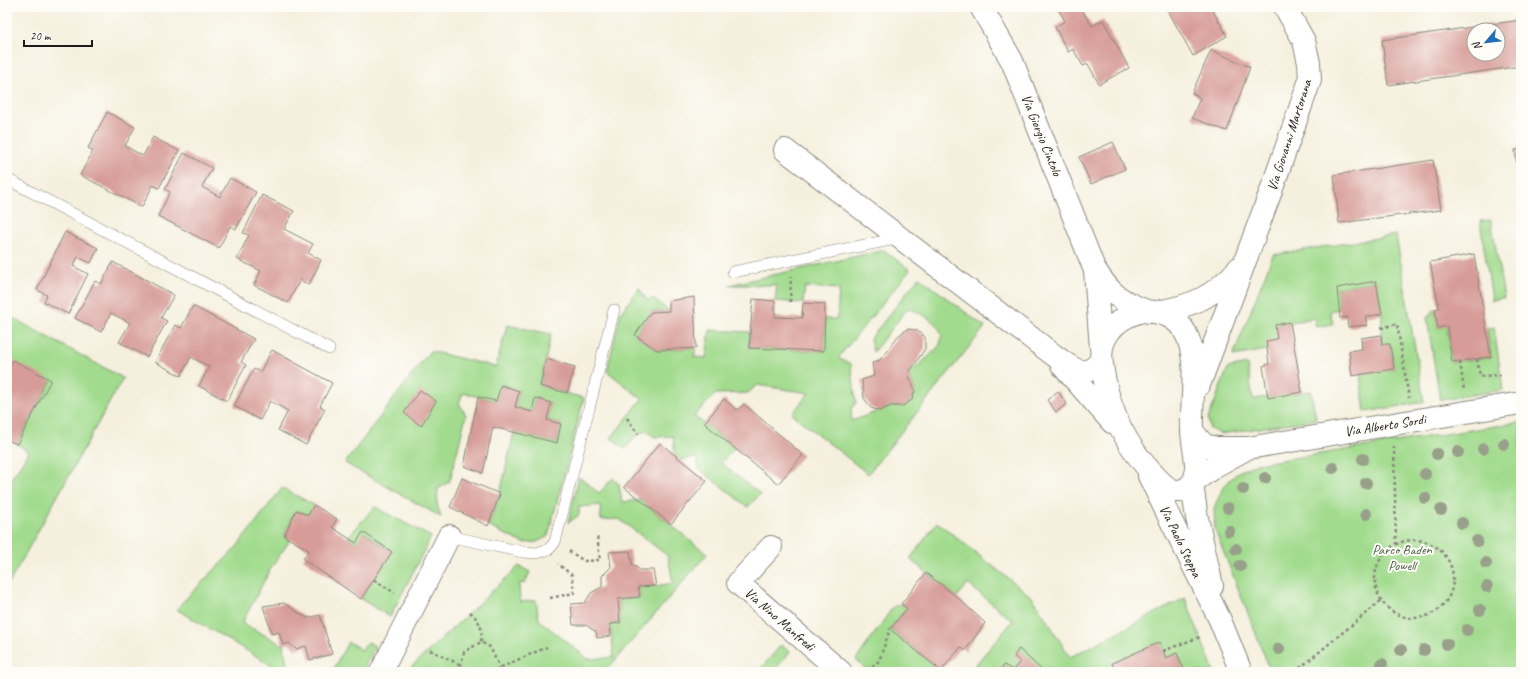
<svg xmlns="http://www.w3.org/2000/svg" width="1528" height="679" font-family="Caveat,sans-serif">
<rect width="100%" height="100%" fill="#fdfcf7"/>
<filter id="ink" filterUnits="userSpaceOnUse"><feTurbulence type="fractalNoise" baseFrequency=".025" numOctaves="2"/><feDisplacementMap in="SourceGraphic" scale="8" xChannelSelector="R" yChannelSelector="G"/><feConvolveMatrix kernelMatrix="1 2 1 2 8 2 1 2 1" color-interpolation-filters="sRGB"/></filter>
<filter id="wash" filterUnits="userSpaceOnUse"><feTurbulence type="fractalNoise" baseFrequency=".012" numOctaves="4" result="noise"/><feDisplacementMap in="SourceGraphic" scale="16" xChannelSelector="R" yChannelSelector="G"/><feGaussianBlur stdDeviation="0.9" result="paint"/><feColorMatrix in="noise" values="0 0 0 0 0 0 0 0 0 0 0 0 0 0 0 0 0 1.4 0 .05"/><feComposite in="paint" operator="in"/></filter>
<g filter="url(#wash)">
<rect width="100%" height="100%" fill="#f5f0de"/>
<path fill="#a2db8e" stroke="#5f7c55" d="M 1491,220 L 1504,298 L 1492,300 L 1480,221 Z
M 1396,235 L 1424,402 L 1365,412 L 1360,374 L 1394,369 L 1390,344 L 1382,344 L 1381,335 L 1382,314 L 1376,281 L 1337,288 L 1339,309 L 1330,311 L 1333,324 L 1316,327 L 1314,318 L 1276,325 L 1277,339 L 1267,350 L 1233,356 L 1273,255 Z
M 884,250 L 910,270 L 838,358 L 851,364 L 856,402 L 851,410 L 852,421 L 891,406 L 903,406 L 912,400 L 915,390 L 908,374 C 914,368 938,350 940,344 C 948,325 922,314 908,308 L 873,352 L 870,339 L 919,277 L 985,327 L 868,474 L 792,414 L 809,393 L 757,385 L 748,393 L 716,394 L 694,416 L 735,448 L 721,463 L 760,494 L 748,507 L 699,469 L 696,457 L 680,460 L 675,455 L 673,436 L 655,437 L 646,431 L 638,434 L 625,449 L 611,438 L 642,399 L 607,371 L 621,312 L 639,288 L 647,300 L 654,299 L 669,311 L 651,312 L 635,335 L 657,350 L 696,348 L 694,357 L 706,358 L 710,330 L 750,332 L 749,348 L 824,351 L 825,319 L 837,319 L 839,289 L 805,287 L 803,303 L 775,301 L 777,285 L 729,285 Z
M 1435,309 L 1438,328 L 1447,326 L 1452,362 L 1491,357 L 1487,329 L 1494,327 L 1503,390 L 1440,400 L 1427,318 Z
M 7,315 L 123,378 L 7,587 L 7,477 L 11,479 L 29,452 L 17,444 L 51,381 L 7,371 Z
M 507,325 L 551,334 L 540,386 L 584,398 L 548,536 L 537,542 L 523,543 L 488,526 L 500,494 L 514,432 L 557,443 L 561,424 L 547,420 L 551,403 L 535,398 L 532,412 L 515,407 L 519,391 L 502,385 L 496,401 L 463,393 L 459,403 L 466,415 L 450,481 L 438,489 L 437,504 L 441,517 L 345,463 L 430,351 L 496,367 Z
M 1247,364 L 1253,399 L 1311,391 L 1316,419 L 1221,434 L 1210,429 L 1208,419 L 1228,368 Z
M 1521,422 L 1521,672 L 1271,672 L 1215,530 L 1214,508 L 1223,487 L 1238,472 L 1256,464 Z
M 579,477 L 599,493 L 613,478 L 619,484 L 622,502 L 640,500 L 707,554 L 605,672 L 406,672 L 519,566 L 530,572 L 525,583 L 519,584 L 520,602 L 536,600 L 539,620 L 588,659 L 614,657 L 610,624 L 620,623 L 618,599 L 640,597 L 638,587 L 656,586 L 673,583 L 668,556 L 619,519 L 601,520 L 600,505 L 579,507 L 579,515 L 568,523 Z
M 282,488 L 314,505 L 308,515 L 296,510 L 284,536 L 290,540 L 271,568 L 242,623 L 283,645 L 289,672 L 283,672 L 176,609 L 236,548 Z
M 375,507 L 431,537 L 390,617 L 361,599 L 392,552 L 364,532 L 356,543 L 348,537 Z
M 937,522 L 1033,598 L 1070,657 L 1185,598 L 1214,672 L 1185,672 L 1177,653 L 1166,658 L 1160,643 L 1112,663 L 1116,672 L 1079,672 L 1078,670 L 1076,672 L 1044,672 L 1020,662 L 1013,670 L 1004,665 L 999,672 L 969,672 L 1013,621 L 968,584 L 957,597 L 910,559 Z
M 901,604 L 907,608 L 890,629 L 941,671 L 940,672 L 869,672 L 856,660 L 893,607 Z
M 348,642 L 362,650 L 368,642 L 375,646 L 362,672 L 332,672 Z
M 781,645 L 790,652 L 773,672 L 758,672 Z"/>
<g id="blocks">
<path fill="#d79c98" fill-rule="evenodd" d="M 1057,7 L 1088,7 L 1082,10 L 1092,26 L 1103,20 L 1129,68 L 1099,84 L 1088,64 L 1083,66 L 1073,49 L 1068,52 L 1055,27 L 1065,21 Z
M 1166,7 L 1211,7 L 1227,36 L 1193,56 Z
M 1521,20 L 1521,66 L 1388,85 L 1382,40 ZM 1474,30 L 1498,30 L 1498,54 L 1474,54 Z
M 1211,50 L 1250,67 L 1227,131 L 1192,118 L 1200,98 L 1192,93 Z
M 107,112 L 135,127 L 125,146 L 143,156 L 153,137 L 179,151 L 159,188 L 153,185 L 142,207 L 80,175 L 93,151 L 88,148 Z
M 1113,142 L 1125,169 L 1091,184 L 1079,157 Z
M 1521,149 L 1521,189 L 1520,189 L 1515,150 Z
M 184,153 L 212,168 L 202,187 L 220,197 L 230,178 L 256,192 L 236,229 L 230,226 L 219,248 L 158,216 L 170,192 L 165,189 Z
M 1433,160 L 1441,210 L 1339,223 L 1334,175 Z
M 262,195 L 294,211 L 284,229 L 313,244 L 308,253 L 321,260 L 309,285 L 300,280 L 288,303 L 254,285 L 261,271 L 237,259 L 249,235 L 243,233 Z
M 65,232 L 98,248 L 91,263 L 78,257 L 73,266 L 88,274 L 68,314 L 44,302 L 47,295 L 37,290 Z
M 1474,254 L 1491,357 L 1452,362 L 1447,326 L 1438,328 L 1435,309 L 1439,308 L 1430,262 Z
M 113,262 L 174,295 L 161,318 L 167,321 L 147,357 L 119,342 L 130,323 L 111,313 L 101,332 L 75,318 L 95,281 L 101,284 Z
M 1376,281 L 1382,314 L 1365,317 L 1367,325 L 1348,327 L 1347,317 L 1340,318 L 1337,288 Z
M 694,297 L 696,348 L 657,350 L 635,335 L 651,312 L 669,311 L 669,301 Z
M 753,299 L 775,301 L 775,317 L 802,318 L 803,303 L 825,304 L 824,351 L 749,348 Z
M 193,306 L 254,339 L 241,362 L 246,365 L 227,401 L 199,386 L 209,367 L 191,357 L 181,376 L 155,362 L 175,325 L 181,328 Z
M 1290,322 L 1302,392 L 1268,398 L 1263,366 L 1269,364 L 1266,341 L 1277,339 L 1275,325 Z
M 907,329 L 916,330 L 925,337 L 925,349 L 908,374 L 915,390 L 912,400 L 903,406 L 891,406 L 880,411 L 871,408 L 864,398 L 862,380 L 874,376 L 872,363 L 880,360 L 898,336 Z
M 1381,335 L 1382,344 L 1390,344 L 1394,369 L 1352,376 L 1349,351 L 1362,349 L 1361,338 Z
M 272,350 L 332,383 L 320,406 L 325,409 L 306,445 L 278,430 L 288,411 L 270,401 L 260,420 L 234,406 L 254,369 L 260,372 Z
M 546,359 L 575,367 L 567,393 L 540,386 Z
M 13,360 L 51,380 L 17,444 L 7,440 L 7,371 Z
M 501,385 L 519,391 L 515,407 L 532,412 L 535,398 L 551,403 L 547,420 L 561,424 L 557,443 L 493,427 L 483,473 L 464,466 L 478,397 L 496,401 Z
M 420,390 L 436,401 L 421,426 L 404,413 Z
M 1058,391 L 1067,404 L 1056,412 L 1047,400 Z
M 724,399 L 737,410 L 744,404 L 803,455 L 778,484 L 704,423 Z
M 660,443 L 707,481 L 671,524 L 624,487 Z
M 462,478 L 500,494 L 488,526 L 450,507 Z
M 314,505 L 337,519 L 332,527 L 356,543 L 363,532 L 392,552 L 361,599 L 303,559 L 309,550 L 284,536 L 296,510 L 308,515 Z
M 630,551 L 632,564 L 640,570 L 653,570 L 656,586 L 638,587 L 640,597 L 618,599 L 620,623 L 610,624 L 611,636 L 597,638 L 596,632 L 586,625 L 573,625 L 571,604 L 585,603 L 591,593 L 602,587 L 602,576 L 611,567 L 609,552 Z
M 926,573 L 957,597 L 985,623 L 965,651 L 961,647 L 941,671 L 890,629 L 907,608 L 901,604 Z
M 284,603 L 307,618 L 320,615 L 332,654 L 310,660 L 306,646 L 296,649 L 289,643 L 283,645 L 279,632 L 272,634 L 263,606 Z
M 1160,642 L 1166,658 L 1177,653 L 1185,672 L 1116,672 L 1112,663 Z
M 1019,649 L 1044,672 L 999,672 L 1004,665 L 1013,670 L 1020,662 L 1014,656 Z"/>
</g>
</g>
<g filter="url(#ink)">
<use href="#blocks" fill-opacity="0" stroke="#88867d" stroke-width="1"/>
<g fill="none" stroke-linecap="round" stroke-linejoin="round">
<g stroke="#88867d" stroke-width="12">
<path id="service" d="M 7,179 L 329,349
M 733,272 L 900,238
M 449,536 L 523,552 L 537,553 L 549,549 L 555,542 L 614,310"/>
</g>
<g stroke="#88867d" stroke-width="24">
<path id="minor" d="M 981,7 L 1012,61 L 1094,268 C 1111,295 1120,301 1149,312
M 785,150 L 1055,356 C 1071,367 1085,382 1101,360
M 1095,271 L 1101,348
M 1143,311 C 1211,312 1190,387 1192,430 C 1192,443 1199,467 1195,478 C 1192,485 1186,490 1179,491 C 1168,492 1161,482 1154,475 C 1127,447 1111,416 1104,377 C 1102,365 1099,353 1104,341 C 1111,324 1126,315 1143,311 Z
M 1156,312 C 1193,306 1214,297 1239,268
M 1062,365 L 1112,422
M 1199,385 L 1271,191 L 1310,80 L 1309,63 L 1304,41 L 1285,7
M 1192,431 L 1204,445 L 1216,448 L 1248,448 L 1521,403
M 1149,476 L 1220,620 L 1241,672
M 1193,482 L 1215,466 L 1244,450
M 1192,484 L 1197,518 L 1212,586
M 771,547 L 738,583 L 841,672
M 381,672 L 449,536"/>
</g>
<path stroke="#88867d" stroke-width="2.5" stroke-dasharray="3 3" stroke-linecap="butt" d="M 790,302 L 791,277
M 1381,328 L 1397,324 L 1409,398
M 1477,359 L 1480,376 L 1501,375
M 1460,362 L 1464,390
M 627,418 L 638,434
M 1394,446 L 1396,544
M1375 579a39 39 0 1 1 78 0a39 39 0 1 1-78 0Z
M 569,551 L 584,561 L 600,560 L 597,535
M 374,580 L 395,593
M 550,598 L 574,593 L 572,575 L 558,564
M 470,612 C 481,622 482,627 481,642
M 430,650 L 461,665
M 1163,651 L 1200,637
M 867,670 L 879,661 L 890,629
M 462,672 L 461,665 L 464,652 L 481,642 L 490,647 L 500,668
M 490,672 L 547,647
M 931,672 L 936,666
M 1295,672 L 1382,600"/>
<use href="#service" stroke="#fff" stroke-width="11"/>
<use href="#minor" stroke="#fff" stroke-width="22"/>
</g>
<g fill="#98a089">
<circle cx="1504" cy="444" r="6"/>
<circle cx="1483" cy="449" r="6"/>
<circle cx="1458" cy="452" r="6"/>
<circle cx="1437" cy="454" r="6"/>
<circle cx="1363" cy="459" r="6"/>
<circle cx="1333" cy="468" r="6"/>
<circle cx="1425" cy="474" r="6"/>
<circle cx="1265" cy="478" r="6"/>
<circle cx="1366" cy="483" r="6"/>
<circle cx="1243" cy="489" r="6"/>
<circle cx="1425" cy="498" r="6"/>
<circle cx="1228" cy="508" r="6"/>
<circle cx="1441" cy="510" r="6"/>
<circle cx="1366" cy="514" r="6"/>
<circle cx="1462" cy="523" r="6"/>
<circle cx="1229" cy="531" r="6"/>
<circle cx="1477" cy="541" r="6"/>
<circle cx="1236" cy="549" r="6"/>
<circle cx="1486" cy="563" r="6"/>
<circle cx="1240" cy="566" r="6"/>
<circle cx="1487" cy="587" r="6"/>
<circle cx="1480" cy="610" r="6"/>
<circle cx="1467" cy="630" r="6"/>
<circle cx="1447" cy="644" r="6"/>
<circle cx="1279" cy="649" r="6"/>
<circle cx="1401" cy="650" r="6"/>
<circle cx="1424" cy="650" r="6"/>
<circle cx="1382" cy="664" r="6"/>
</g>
</g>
<g text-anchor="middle" stroke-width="4" stroke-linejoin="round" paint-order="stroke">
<g font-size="14" fill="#1c1c1c" stroke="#fdfcf7">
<text transform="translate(1042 135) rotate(68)" y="5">Via Giorgio Cintolo</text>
<text transform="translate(1289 135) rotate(-72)" y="5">Via Giovanni Martorana</text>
<text transform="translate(1385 425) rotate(-9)" y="5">Via Alberto Sordi</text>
<text transform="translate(1181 541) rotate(64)" y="5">Via Paolo Stoppa</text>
<text transform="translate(780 619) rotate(41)" y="5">Via Nino Manfredi</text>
</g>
<g font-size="14" fill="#4b5f44" stroke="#fdfcf7">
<text x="1402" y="554">Parco Baden<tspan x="1402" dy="16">Powell</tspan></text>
</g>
</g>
<rect width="1528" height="679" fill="none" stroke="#fdfcf7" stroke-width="24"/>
<g transform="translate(1486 42) rotate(242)"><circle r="19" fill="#fdfcf7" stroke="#a3a29f"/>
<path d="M0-3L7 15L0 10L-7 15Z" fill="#1f6fb2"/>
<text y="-6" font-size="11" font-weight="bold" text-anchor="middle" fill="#1c1c1c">N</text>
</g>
<path d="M24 40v6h68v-6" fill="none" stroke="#1c1c1c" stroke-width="2"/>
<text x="30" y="40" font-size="12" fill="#1c1c1c" stroke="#fdfcf7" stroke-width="3" paint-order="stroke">20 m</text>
</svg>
